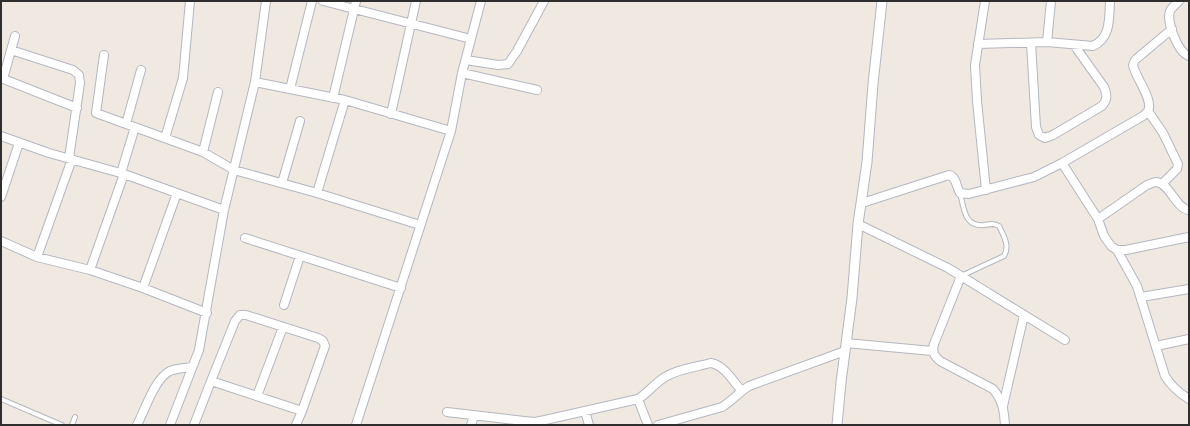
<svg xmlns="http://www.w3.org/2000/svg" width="1190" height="426" font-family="'Alegreya Sans',sans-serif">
<rect width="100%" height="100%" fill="#efe9e1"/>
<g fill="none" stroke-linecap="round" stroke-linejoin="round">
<g stroke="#b4b7c1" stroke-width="6">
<path id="service" d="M 960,193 C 964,208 964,227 984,225 C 990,224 994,223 999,226 C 1004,236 1010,246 1004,256 L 961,276
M 1,399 L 62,425
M 72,425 L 75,417"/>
</g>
<g stroke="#b4b7c1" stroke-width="10">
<path id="minor" d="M 323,1 L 471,39
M 985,1 L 975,65 L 977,101 L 986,190
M 1179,1 C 1176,4 1172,7 1170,11 C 1166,21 1178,53 1189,56
M 1047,42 L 1051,1
M 1031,43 L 1036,127 L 1039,135 L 1045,138 L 1053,135 L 1102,106 C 1108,99 1107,95 1104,87 L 1074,45
M 978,44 L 1047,42 L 1093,46 C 1111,38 1109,18 1110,1
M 11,50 L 73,70 L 79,75 L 80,83 L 69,158
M 104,55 L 96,113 L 203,152 L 234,170 L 317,193 L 420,225
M 466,60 L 498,65 L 508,64 L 517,51 L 544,1
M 462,73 L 537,90
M 1,78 L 77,108
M 3,79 L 15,36
M 255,82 L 345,100 L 451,131
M 290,89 L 312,1
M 333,98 L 356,1
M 1148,111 L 1163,133 L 1178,164 L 1177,169 L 1162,184
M 391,114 L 416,1
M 126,124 L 141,70
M 1,136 L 49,153 L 124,174 L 224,210
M 165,138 L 183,78 L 190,1
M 203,152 L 218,92
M 1062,163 L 1098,219 L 1104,236 L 1111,246 L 1117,250 L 1126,250 L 1189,237
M 121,173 L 135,127
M 282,183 L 300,121
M 317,193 L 345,100
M 1,197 L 19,143
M 862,203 L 949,175 C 957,177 956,187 960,193 L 969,194 L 1034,177 L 1062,163 L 1143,116 C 1145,114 1146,113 1148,111 C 1154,100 1135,77 1133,65 L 1135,60 L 1172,29
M 1098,219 L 1147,185 C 1150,184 1154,182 1156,182 C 1170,183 1175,208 1189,210
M 858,224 L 948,268 L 1065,340
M 245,238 L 401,288
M 1,241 L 37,257 L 90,270 L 143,288 L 207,313
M 1117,250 L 1137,286 L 1165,376 C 1171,386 1179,393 1189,399
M 37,257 L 72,159
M 90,270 L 124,174
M 961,276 L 934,344 C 932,352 934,356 940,361 L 993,389 C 1003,401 1004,411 1005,425
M 143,288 L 177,193
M 1141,297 L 1189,289
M 284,305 L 300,256
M 846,343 L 932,351
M 1156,346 L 1189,339
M 211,381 L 235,321 L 240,315 L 246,315 L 318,338 L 323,341 L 325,346 L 302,411
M 257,396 L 283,327
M 638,399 L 648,425
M 1003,406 L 1024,315
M 585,411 L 589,425
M 447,412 L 524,421 L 535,422 L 545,420 L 638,399 C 648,393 655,383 665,377 C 678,369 696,367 711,363 C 724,365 733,381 741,390
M 137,425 C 145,410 155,378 170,371 C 177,368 185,368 192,367
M 170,425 L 199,350 L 224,210 L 255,82 L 266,1
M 194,425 L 211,381 L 302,411 L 296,425
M 356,425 L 451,131 L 462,73 L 481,1
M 471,425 L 474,416
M 658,425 L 722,407 C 732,401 739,392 749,386 L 845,351"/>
</g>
<g stroke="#b4b7c1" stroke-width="11">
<path id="tertiary" d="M 837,425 L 841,382 L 852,298 L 858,224 L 867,162 L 873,84 L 882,1"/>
</g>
<use href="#service" stroke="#fff" stroke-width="4"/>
<use href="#minor" stroke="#fff" stroke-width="8"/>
<use href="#tertiary" stroke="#fff" stroke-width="9"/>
</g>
<rect width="1190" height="426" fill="none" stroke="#2e2e2e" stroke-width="4"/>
</svg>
